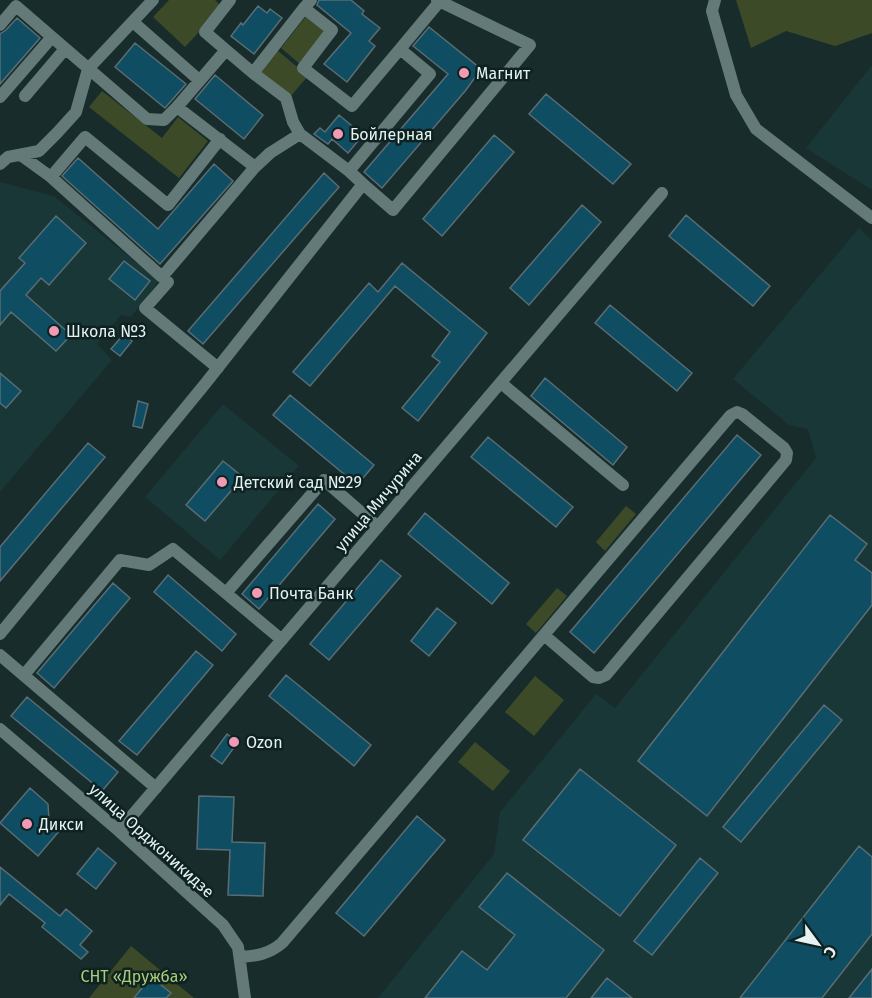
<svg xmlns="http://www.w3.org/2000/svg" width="872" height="998" font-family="'Fira Sans',sans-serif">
<rect width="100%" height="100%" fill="#182c2b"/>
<path fill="#193736" d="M 872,65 L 872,190 L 806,148 Z
M 0,182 L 54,196 L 159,281 L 131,317 L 121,315 L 97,344 L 112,360 L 0,492 Z
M 859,228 L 872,241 L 872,998 L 378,998 L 494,854 L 500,812 L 596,694 L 615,708 L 816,458 L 808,429 L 789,425 L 733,379 Z
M 223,404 L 299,466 L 220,560 L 145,497 Z"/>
<path fill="#3c4a28" d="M 169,0 L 215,0 L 222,7 L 185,47 L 153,17 Z
M 736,0 L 872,0 L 872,33 L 835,46 L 786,31 L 751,48 Z
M 307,15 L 327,31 L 300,64 L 281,48 Z
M 277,50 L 308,76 L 290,97 L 259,71 Z
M 102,91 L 162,138 L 178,117 L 208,141 L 179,178 L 89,107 Z
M 626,506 L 636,514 L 605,551 L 596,542 Z
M 557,588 L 567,596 L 536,633 L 526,624 Z
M 535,676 L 564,700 L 534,736 L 505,712 Z
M 475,742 L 510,771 L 493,791 L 458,762 Z
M 131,946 L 194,998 L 89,998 Z"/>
<path fill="#0f4d62" stroke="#5a6d75" stroke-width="1.5" d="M 319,0 L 351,0 L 364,11 L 362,14 L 380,28 L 369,41 L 375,46 L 347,82 L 324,64 L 351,33 L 317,5 Z
M 258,6 L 267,13 L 270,9 L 282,18 L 254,54 L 231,36 L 241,23 L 243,25 Z
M 17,18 L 40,38 L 0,84 L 0,34 L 6,30 Z
M 429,27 L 481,69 L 466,90 L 382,188 L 364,172 L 448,74 L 413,46 Z
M 135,43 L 186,84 L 165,108 L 115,67 Z
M 215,75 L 263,115 L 244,139 L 195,99 Z
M 546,94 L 631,164 L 613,184 L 529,114 Z
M 339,115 L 363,135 L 348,153 L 332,139 L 328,144 L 314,134 L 320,128 L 325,132 Z
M 494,135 L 514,152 L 442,236 L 423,219 Z
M 78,158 L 158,229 L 214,164 L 233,181 L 160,264 L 62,176 Z
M 324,173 L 339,187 L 203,344 L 188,331 Z
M 582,205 L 601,222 L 529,305 L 510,288 Z
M 686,215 L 770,286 L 753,306 L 669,236 Z
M 56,216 L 86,243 L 49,285 L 41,278 L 26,295 L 71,335 L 56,351 L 11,312 L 0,325 L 0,291 L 25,263 L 19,258 Z
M 124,261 L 150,281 L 135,300 L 109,279 Z
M 402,263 L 487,333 L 418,421 L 402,408 L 440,362 L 432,356 L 450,332 L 395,286 L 310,386 L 293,372 L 369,283 L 378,292 Z
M 610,305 L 692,373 L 677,391 L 595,323 Z
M 124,334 L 132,341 L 120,356 L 111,349 Z
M 0,373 L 21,391 L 6,408 L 0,403 Z
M 545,378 L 627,447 L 613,465 L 531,396 Z
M 290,395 L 374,465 L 357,485 L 273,415 Z
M 138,401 L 148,404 L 142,428 L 133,426 Z
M 737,435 L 761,455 L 594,653 L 570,632 Z
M 488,437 L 573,507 L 556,527 L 471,457 Z
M 88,443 L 105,457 L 0,581 L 0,547 Z
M 223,461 L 243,477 L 205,521 L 186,505 Z
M 318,504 L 335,519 L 259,609 L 242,594 Z
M 425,513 L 509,583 L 492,604 L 408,534 Z
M 830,515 L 867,544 L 855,560 L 872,573 L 872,605 L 707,816 L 638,761 Z
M 381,560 L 401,576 L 329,660 L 310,644 Z
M 168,575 L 236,634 L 222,651 L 154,592 Z
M 113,583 L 130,598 L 54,688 L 37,673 Z
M 437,608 L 456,623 L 429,656 L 411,641 Z
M 196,651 L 213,665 L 137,755 L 119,741 Z
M 286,675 L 371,745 L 354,766 L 269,696 Z
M 27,697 L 118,772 L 102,791 L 11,716 Z
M 824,705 L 842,720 L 741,842 L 723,827 Z
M 227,734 L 238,742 L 222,764 L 211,756 Z
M 580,769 L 676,845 L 620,916 L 523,840 Z
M 30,788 L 48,804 L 49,820 L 60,830 L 38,856 L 0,823 Z
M 199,796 L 234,797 L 232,842 L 265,843 L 263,896 L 228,895 L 230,850 L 197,849 Z
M 417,816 L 445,840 L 364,936 L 336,913 Z
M 859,846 L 872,857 L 872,934 L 822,998 L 740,998 Z
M 98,848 L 116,863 L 96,889 L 77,874 Z
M 700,858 L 718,873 L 652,955 L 634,941 Z
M 0,867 L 60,916 L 66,909 L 92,931 L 80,945 L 88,952 L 81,959 L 42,927 L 45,923 L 9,894 L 0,905 Z
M 507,873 L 604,950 L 566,998 L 425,998 L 462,951 L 487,970 L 515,935 L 479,907 Z
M 872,969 L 872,998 L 849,998 Z
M 151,977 L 171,993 L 166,998 L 134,998 Z
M 607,978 L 632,998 L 591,998 Z"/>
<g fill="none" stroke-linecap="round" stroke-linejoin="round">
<path stroke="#647a79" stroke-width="12" d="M 311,0 L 304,8 L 332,30 L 303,68 L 352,106 L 400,49
M 715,0 L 712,11 L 736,95 L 756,129 L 872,218
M 133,22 L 199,80
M 0,25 L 16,6 L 147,119 L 164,120 L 177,107 L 255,167 L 162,277 L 51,177 L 22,156
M 226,50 L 205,32 L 230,0
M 253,73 L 286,98 L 293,122 L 300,134
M 25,96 L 65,49
M 0,97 L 52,37
M 177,107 L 226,50 L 253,73 L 304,8
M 0,164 L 8,157 L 39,151 L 57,133 L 76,112 L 88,69 L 153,0
M 255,167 L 270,153 L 300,134 L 349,171
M 51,177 L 85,137 L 168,205 L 220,139
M 363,184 L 349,171 L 430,74 L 400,49 L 440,1
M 162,277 L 168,282 L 145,308 L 218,368
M 501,383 L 623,485
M 226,593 L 324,480 L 378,527
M 0,634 L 205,384 L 363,184 L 393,210 L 530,45 L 437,0
M 0,655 L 156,788
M 24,675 L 120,560 L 149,565 L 173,549 L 282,640
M 0,729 L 119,831 L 223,925 L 238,947 L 245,998
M 119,831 L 662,193
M 240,957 C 257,956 269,954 282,943 L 731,415 L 737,412 L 742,414 L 784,448 L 787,453 L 786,460 L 606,675 L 599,678 L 593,677 L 544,635"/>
</g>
<g fill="#f09ab5" stroke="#0e2222" stroke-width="2">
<circle cx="464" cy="73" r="6"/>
<circle cx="338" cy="134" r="6"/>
<circle cx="54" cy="331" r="6"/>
<circle cx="222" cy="482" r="6"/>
<circle cx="257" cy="593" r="6"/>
<circle cx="234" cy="742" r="6"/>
<circle cx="27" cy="824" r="6"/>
</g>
<g text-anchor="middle" stroke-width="5" stroke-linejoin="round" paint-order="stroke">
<g font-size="16" fill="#e6f2f2" stroke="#0e2222" text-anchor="start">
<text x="476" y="79">Магнит</text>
<text x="350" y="140">Бойлерная</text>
<text x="66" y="337">Школа №3</text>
<text x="234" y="488">Детский сад №29</text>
<text x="269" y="599">Почта Банк</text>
<text x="246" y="748">Ozon</text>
<text x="39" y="830">Дикси</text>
</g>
<g font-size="16" fill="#e6f2f2" stroke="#0e2222">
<text transform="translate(378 501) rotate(-50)" y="6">улица Мичурина</text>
<text transform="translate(152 840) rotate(42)" y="6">улица Орджоникидзе</text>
</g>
<g font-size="16" fill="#aacd79" stroke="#0e2222">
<text x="134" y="982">СНТ «Дружба»</text>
</g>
</g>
<g transform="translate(818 944) rotate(123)" stroke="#0e2222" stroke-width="4.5" paint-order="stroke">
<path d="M0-4.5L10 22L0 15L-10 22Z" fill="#e6f2f2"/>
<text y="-9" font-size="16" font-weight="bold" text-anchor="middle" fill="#e6f2f2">С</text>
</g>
</svg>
